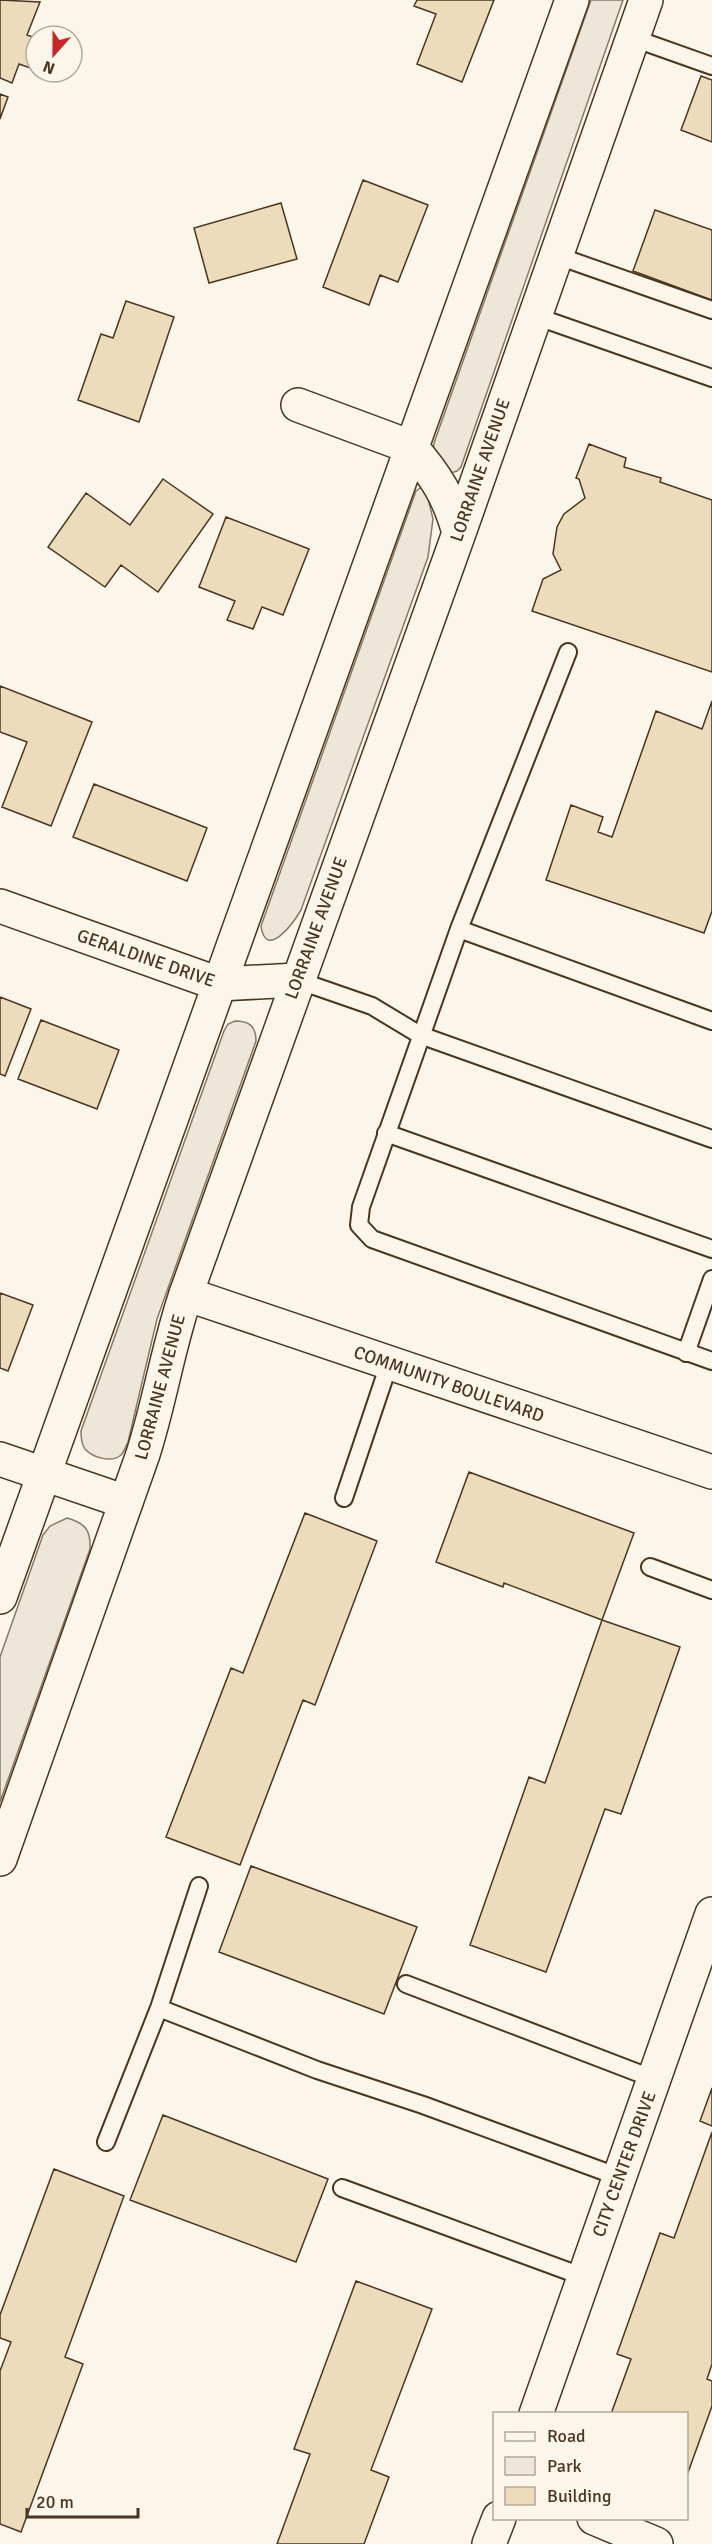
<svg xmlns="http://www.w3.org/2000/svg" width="712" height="2544" font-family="Signika,sans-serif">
<rect width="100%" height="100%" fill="#fbf6e9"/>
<path fill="#ede6d9" stroke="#887966" stroke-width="1.5" d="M 591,0 L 623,0 L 461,467 L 457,471 L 451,473 L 433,455 L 434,443 Z
M 420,488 L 426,490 L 433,519 L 428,557 L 301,910 C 294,922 266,961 261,926 L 416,491 Z
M 235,1021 C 249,1021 256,1026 256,1041 L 157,1319 L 128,1442 C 126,1446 124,1452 121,1455 C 112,1463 93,1458 85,1449 C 81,1444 81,1437 81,1431 L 224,1031 L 228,1024 Z
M 67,1518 C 85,1523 91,1530 90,1549 L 0,1802 L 0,1657 L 43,1535 L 50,1526 Z"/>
<path fill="#ecdcbc" stroke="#4a3520" stroke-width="1.5" d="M 0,0 L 40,2 L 27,35 L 36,38 L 36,70 L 19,64 L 12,83 L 0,78 Z
M 417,0 L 494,0 L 462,82 L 417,64 L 436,14 L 414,6 Z
M 701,76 L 712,80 L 712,142 L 681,130 Z
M 0,94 L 8,97 L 0,119 Z
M 363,180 L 428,205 L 398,282 L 380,275 L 369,305 L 323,287 Z
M 281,203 L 297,259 L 209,283 L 194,228 Z
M 655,210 L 712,230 L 712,300 L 633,271 Z
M 126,301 L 174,317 L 139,422 L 78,400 L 101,334 L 113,338 Z
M 589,444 L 626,458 L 624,467 L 661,478 L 660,482 L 712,500 L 712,672 L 532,611 L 543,579 L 561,570 L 553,554 L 557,527 L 564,514 L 585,498 L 579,479 L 576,478 Z
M 163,479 L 213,514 L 158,592 L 121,565 L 105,587 L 48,547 L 86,493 L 130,525 Z
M 226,517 L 309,549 L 283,615 L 262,607 L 253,629 L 227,620 L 235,601 L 199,587 Z
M 0,686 L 92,722 L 51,826 L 2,807 L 27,742 L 0,732 Z
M 712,701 L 712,911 L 704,933 L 546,880 L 571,805 L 603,817 L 598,832 L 612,837 L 656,711 L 702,729 Z
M 94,784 L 207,828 L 187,881 L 73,837 Z
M 0,997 L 31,1009 L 5,1076 L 0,1074 Z
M 41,1020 L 119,1050 L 97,1109 L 18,1079 Z
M 0,1293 L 33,1305 L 8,1371 L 0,1368 Z
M 469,1472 L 634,1533 L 602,1620 L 504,1583 L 503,1587 L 436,1562 Z
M 305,1513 L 377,1541 L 315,1705 L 303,1700 L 240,1865 L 166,1837 L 231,1668 L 243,1673 Z
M 602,1620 L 680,1647 L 621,1814 L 605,1809 L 546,1972 L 470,1945 L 529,1777 L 545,1783 Z
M 251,1866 L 417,1927 L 384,2014 L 219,1952 Z
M 712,2088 L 712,2126 L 700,2121 Z
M 163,2115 L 328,2179 L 296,2262 L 130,2200 Z
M 712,2132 L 712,2364 L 707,2379 L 712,2381 L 712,2406 L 686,2478 L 686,2414 L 611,2414 L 631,2359 L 617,2354 L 660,2233 L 674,2238 Z
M 54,2169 L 124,2196 L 65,2357 L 83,2364 L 21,2532 L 0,2524 L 0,2371 L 11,2342 L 0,2338 L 0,2315 Z
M 356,2281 L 432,2309 L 371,2470 L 389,2477 L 364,2544 L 277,2544 L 310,2454 L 294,2449 Z"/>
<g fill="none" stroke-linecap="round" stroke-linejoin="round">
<g stroke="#4a3520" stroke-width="20">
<path id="service" d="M 633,38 L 712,66
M 555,255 L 712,310
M 535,316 L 712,378
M 568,652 L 459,929 L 361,1207 L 359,1225 L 372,1239 L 712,1361
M 459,929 L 712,1021
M 297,980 L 372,1006 L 420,1035 L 712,1139
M 386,1133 L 712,1249
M 686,1353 L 712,1279
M 344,1498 L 389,1364
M 650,1567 L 712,1590
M 406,1984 L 654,2079
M 159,2008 L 199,1886
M 106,2142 L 159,2008 L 317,2070 L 423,2105 L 619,2177
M 342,2188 L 584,2277"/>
</g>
<g stroke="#4a3520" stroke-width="36">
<path id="minor" d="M 298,405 L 411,447
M 0,906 L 219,984 L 297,980
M 186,1294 L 712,1472
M 0,1459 L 126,1502
M 536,2414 L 712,1914
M 594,2518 L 656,2544
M 489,2544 L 499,2518"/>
</g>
<g stroke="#4a3520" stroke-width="36">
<path id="tertiary" d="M 411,447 C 436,476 449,496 459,533
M 0,1597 L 572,0
M 0,1859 L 143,1454 C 160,1401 168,1347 186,1294 L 459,533 L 646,0"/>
</g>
<use href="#service" stroke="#fbf6e9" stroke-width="16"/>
<use href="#minor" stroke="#fbf6e9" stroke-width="33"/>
<use href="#tertiary" stroke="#fbf6e9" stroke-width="33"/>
</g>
<g text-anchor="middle" stroke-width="4.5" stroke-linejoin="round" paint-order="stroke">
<g font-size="18" fill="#4a3520" stroke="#fbf6e9">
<text transform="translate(480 470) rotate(-71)" y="6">LORRAINE AVENUE</text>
<text transform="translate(316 928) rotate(-70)" y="6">LORRAINE AVENUE</text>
<text transform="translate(146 958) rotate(19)" y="6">GERALDINE DRIVE</text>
<text transform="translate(449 1384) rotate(19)" y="6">COMMUNITY BOULEVARD</text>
<text transform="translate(160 1387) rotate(-75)" y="6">LORRAINE AVENUE</text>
<text transform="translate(624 2164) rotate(-70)" y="6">CITY CENTER DRIVE</text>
</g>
</g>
<rect x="493" y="2412" width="195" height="108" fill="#fbf6e9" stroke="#b4a999" stroke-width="1.5"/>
<rect x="505" y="2432" width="30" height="9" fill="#fbf6e9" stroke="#b4a999" stroke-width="1.5"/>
<text x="547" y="2442" font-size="18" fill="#4a3520">Road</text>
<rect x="505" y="2457" width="30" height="18" fill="#ede6d9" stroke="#b4a999" stroke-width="1.5"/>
<text x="547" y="2472" font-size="18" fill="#4a3520">Park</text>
<rect x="505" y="2487" width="30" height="18" fill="#ecdcbc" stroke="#b4a999" stroke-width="1.5"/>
<text x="547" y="2502" font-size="18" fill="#4a3520">Building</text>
<g transform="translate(54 54) rotate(201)"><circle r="28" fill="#fbf6e9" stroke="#b4a999" stroke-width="1.5"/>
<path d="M0-4.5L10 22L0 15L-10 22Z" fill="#c62828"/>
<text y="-9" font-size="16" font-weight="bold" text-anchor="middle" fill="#4a3520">N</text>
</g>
<path d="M27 2508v9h111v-9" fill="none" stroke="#4a3520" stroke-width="3"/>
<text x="36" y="2508" font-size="18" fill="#4a3520" stroke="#fbf6e9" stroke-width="4.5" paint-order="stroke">20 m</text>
</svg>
